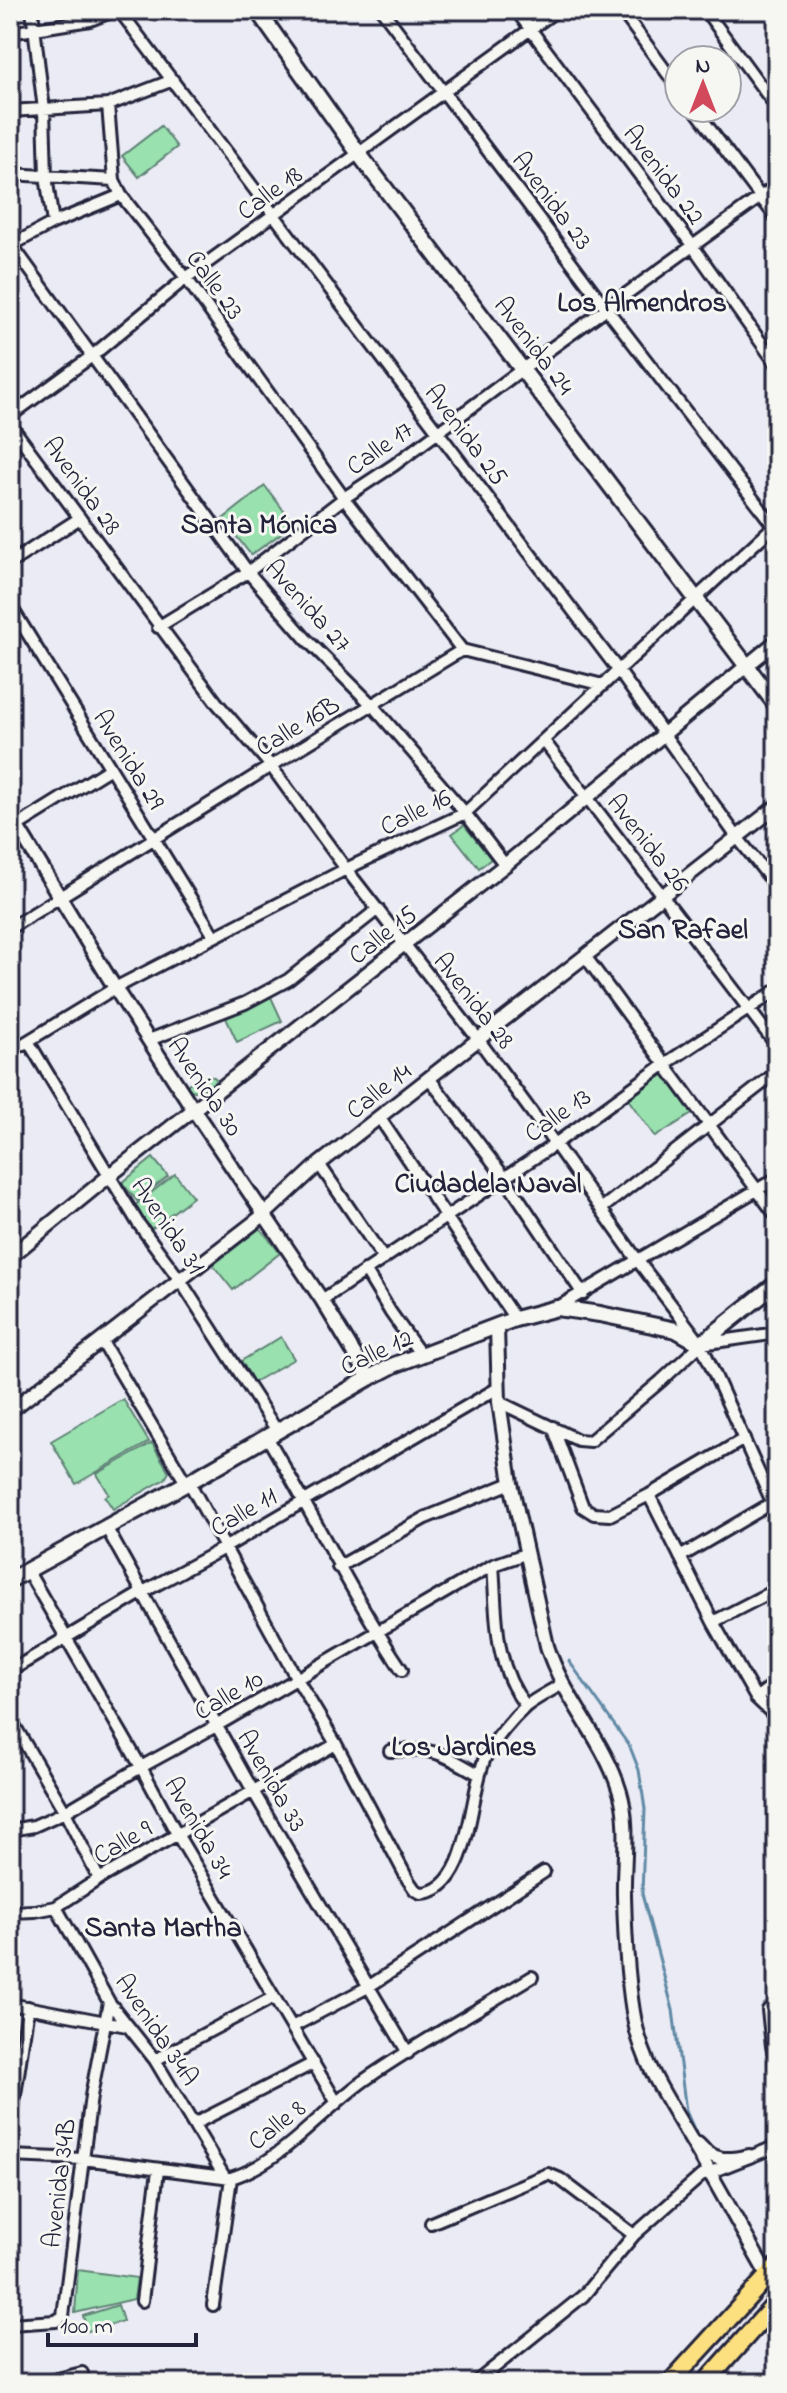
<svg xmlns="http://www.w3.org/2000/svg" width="787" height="2393" font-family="'Indie Flower',sans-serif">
<rect width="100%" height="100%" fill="#eaebf4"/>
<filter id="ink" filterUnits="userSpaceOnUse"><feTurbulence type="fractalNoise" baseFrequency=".0125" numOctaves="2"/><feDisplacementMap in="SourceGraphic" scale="16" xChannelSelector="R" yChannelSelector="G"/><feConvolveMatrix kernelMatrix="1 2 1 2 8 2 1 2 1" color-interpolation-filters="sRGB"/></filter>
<g filter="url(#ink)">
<path fill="#99e1af" stroke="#5e8275" stroke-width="2" d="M 161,126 L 177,147 L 139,177 L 122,156 Z
M 265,486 L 294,524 L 251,555 L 223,519 Z
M 464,825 L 491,859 L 479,868 L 452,834 Z
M 271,997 L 282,1021 L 237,1042 L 226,1018 Z
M 664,1074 L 692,1114 L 655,1137 L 628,1099 Z
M 201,1076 L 214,1077 L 217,1080 C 206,1087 196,1097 185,1086 Z
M 153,1158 L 168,1176 L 137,1201 L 122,1183 Z
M 175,1174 L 193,1197 L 151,1229 L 133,1207 Z
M 260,1228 L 280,1253 L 233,1290 L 213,1265 Z
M 281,1337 L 294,1359 L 254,1382 L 241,1361 Z
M 123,1399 L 149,1442 L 76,1484 L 51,1441 Z
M 152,1443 L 169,1472 L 165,1479 L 113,1509 L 105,1497 L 109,1494 L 97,1474 Z
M 78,2270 L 137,2278 L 134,2299 L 75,2313 Z
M 118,2305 L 123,2321 L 88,2331 L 83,2316 Z"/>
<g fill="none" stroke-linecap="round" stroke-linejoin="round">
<path stroke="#6089a5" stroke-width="3" d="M 569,1661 L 630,1747 L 639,1770 L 645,1809 L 642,1894 L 673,2010 L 686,2111 L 699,2140"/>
<g stroke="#22223b" stroke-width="16">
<path id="minor" d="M 32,10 L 44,110 L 46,176 L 53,223
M 119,10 L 618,670 L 737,837 L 777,887
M 382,10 L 606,308 L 777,530
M 516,10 L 692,245 L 777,365
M 621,10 L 679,89
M 705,10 L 777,108
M 10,33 L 90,20 L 116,10
M 108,105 L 114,180
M 694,108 L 777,219
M 10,111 L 108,105 L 173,80
M 10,174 L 114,180 L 121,195 L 186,278 L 344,498 L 462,650 L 603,685
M 12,245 L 248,572 L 306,639 L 373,706 L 465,813 L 505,865
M 10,246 L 53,223 L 121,195
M 10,416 L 92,356 L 186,278 L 557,10
M 10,424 L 217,703 L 271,766 L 346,869 L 478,1039 L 555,1144 L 638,1261 L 701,1344 L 777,1513
M 10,563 L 80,518
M 10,605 L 214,936
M 158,627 L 248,572 L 344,498 L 394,465 L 517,373 L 777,185
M 544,741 L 777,1046
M 17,826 L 109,769
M 10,928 L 271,766 L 462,650
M 585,956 L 777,1217
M 149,1040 L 245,1003 L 288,980 L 378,909
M 28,1041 L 138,1223 L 180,1280 L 277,1431
M 10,1052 L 115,988 L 346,869 L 465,813 L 777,523
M 429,1078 L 505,1178 L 583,1294
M 379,1117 L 515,1319
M 319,1164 L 384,1259
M 601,1209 L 777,1072
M 365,1270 L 391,1313 L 421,1355
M 322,1300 L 555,1144 L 665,1064 L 777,990
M 558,1307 L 777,1178
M 101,1340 L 186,1483
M 499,1402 L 578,1440 L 590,1441 L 661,1381 L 701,1344 L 777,1333
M 553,1427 L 583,1507 L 594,1514 L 610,1515 L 649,1495 L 744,1439
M 267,1437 C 313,1514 352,1595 402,1670
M 189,1482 L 297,1679 L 336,1744 L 408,1880 L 415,1890 L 421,1893 C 472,1892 469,1789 486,1756 C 495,1739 512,1719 525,1707 C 536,1698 551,1691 562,1684
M 649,1495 L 713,1622 L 756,1698 L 777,1718
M 106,1527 L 253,1791 L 408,2053
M 680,1557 L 772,1503
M 493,1565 C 497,1616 493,1665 526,1706
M 338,1567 L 425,1518 L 511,1483
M 27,1570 L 141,1767 L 177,1834 L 337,2103
M 713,1622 L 777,1589
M 10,1671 L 143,1592 L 224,1548 L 498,1388
M 756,1698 L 777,1682
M 10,1718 L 65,1812 L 99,1879
M 390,1751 C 436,1748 439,1752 478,1774
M 10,1830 L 34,1826 L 65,1812 L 141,1767 L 216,1726 L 461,1583 L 493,1565 L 525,1554
M 56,1907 L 109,2002 L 155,2060 L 224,2176
M 10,1912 L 35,1911 L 56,1907 L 99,1879 L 336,1744
M 10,2004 L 127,2026
M 768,2010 L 772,2046 L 777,2070
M 292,2027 L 368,1987 L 544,1872
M 155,2060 L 274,1997
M 194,2124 L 314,2063
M 10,2129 L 28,2007
M 10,2156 L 83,2159 L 231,2178 C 284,2162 324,2107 369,2077 C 421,2041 478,2010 532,1977
M 431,2223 L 548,2174 L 560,2179 L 634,2235
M 142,2301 L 158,2170
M 213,2305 L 231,2178
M 10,2324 L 56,2321 L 63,2316 L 91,2096 L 109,2002
M 41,2383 L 82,2373
M 475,2383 L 583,2296 L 634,2235 L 701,2176 L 777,2146"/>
</g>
<g stroke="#22223b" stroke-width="18">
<path id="tertiary" d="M 10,815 L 115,988 L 199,1118 L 322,1300 L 369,1378
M 10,1257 L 109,1176 L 505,865 L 777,641
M 497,1327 L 499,1402 L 511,1483 L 547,1646 C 563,1698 604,1739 620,1792 C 630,1826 623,1861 624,1896 C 625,1938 627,1982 635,2023 C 644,2065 666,2097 687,2133 C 715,2180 741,2229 768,2276
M 10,1411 L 265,1214 L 319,1164 L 777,806
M 698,2144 C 714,2162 727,2161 749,2156"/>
</g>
<g stroke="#22223b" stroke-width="20">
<path id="secondary" d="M 257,10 L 359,154 L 777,706
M 10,1580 L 189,1482 L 369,1378 L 394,1365 L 515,1319 L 557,1308 L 600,1314 L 676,1330 L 701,1344 L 777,1283"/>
</g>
<g stroke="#22223b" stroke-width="22">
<path id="primary" d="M 670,2383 L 777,2266
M 705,2383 L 777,2302"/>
</g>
<use href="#minor" stroke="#f6f6f2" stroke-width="10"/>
<use href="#tertiary" stroke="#f6f6f2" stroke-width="12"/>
<use href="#secondary" stroke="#f6f6f2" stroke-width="14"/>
<use href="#primary" stroke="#fce080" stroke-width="16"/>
</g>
</g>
<g text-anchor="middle" stroke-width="6" stroke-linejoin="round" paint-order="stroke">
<g font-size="26" fill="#22223b" stroke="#f6f6f2">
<text transform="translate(665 174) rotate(53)" y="9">Avenida 22</text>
<text transform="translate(269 192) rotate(-36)" y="9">Calle 18</text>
<text transform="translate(553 200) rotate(53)" y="9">Avenida 23</text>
<text transform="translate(216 284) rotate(54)" y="9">Calle 23</text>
<text transform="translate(535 345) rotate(53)" y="9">Avenida 24</text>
<text transform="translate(467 434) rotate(53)" y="9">Avenida 25</text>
<text transform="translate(379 447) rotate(-35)" y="9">Calle 17</text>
<text transform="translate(83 485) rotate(54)" y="9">Avenida 28</text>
<text transform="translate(309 605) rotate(48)" y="9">Avenida 27</text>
<text transform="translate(297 725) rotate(-31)" y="9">Calle 16B</text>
<text transform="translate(130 759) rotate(58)" y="9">Avenida 29</text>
<text transform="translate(415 811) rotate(-26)" y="9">Calle 16</text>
<text transform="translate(649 842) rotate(52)" y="9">Avenida 26</text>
<text transform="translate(382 934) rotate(-38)" y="9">Calle 15</text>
<text transform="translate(475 1000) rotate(52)" y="9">Avenida 28</text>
<text transform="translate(206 1086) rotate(56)" y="9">Avenida 30</text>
<text transform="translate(378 1090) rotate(-38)" y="9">Calle 14</text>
<text transform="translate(557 1114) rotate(-35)" y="9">Calle 13</text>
<text transform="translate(169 1225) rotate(56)" y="9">Avenida 31</text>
<text transform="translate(376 1351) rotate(-25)" y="9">Calle 12</text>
<text transform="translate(243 1511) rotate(-30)" y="9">Calle 11</text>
<text transform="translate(228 1694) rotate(-30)" y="9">Calle 10</text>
<text transform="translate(273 1780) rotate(60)" y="9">Avenida 33</text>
<text transform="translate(200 1827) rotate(60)" y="9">Avenida 34</text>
<text transform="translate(122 1841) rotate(-30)" y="9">Calle 9</text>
<text transform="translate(158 2029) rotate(56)" y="9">Avenida 34A</text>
<text transform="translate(276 2124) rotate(-38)" y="9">Calle 8</text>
<text transform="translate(58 2183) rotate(-83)" y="9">Avenida 34B</text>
</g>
<g font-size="28" font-weight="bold" fill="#22223b" stroke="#f6f6f2">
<text x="642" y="311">Los Almendros</text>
<text x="259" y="533">Santa Mónica</text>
<text x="683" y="938">San Rafael</text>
<text x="488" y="1192">Ciudadela Naval</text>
<text x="464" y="1755">Los Jardines</text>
<text x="163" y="1936">Santa Martha</text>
</g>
</g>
<rect width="787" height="2393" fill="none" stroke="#f6f6f2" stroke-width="40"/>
<rect x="20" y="20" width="747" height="2353" fill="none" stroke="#22223b" stroke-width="3" filter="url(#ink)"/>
<g transform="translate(703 84)"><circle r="38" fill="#f6f6f2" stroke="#a1a1a9" stroke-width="2"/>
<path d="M0-6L14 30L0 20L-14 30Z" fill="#d1495b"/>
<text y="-12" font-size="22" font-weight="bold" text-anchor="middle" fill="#22223b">N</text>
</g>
<path d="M48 2333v12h148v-12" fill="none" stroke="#22223b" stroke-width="4"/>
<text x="60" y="2333" font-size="24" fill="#22223b" stroke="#f6f6f2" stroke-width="6" paint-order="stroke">100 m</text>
</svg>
